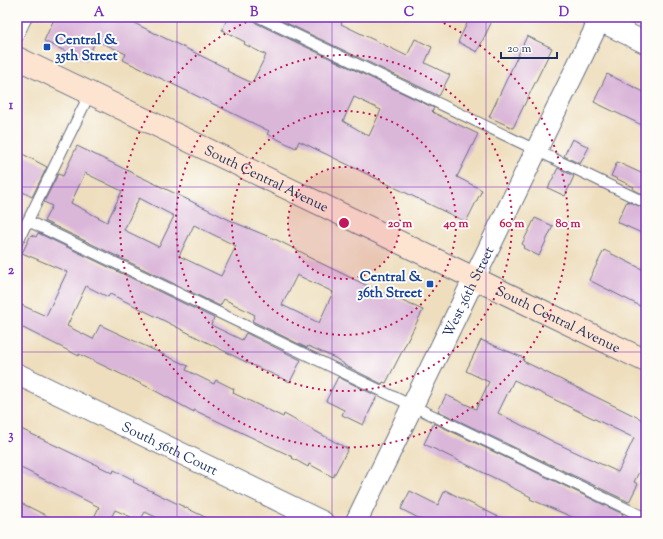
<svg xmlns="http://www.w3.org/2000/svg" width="663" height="539" font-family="'Sorts Mill Goudy',serif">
<rect width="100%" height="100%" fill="#fdfcf7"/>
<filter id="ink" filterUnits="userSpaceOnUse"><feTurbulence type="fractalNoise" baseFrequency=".025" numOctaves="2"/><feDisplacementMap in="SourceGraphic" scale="8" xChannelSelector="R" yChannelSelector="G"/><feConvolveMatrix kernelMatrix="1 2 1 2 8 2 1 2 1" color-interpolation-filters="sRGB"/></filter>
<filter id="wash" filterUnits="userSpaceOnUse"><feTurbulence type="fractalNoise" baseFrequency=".012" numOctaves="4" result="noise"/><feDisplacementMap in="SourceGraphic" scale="16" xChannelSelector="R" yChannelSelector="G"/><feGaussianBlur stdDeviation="0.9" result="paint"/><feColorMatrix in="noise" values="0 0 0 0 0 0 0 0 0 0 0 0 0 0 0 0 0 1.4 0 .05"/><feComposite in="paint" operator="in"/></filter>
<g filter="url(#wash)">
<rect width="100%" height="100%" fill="#eedebd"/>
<g id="blocks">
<path fill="#dab6d9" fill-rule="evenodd" d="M 55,17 L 137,17 L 134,23 L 228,69 L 227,71 L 252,83 L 266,55 L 244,44 L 245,42 L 222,30 L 228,17 L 253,17 L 256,23 L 434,108 L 432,111 L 434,113 L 478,134 L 457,177 L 482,190 L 466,222 L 299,141 L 296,148 L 267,134 L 269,131 L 123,60 L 126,54 L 96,40 L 86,61 L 44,41 ZM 354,97 L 381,110 L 369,136 L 343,121 Z
M 274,17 L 332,17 L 342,22 L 341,24 L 407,56 L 415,39 L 432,47 L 425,63 L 450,75 L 439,96 Z
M 470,17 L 494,17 L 477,52 L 458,42 Z
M 527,36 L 552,48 L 513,128 L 489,117 Z
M 607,74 L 646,93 L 646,127 L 594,102 Z
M 572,139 L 589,147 L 580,164 L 564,156 Z
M 77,146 L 238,224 L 277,240 L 307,255 L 306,256 L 372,288 L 423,310 L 386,383 L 383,382 L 382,384 L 344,365 L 344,364 L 335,358 L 308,346 L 307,348 L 252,321 L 255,315 L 224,299 L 220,306 L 44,221 L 52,206 L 44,202 L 58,174 L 63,176 ZM 85,173 L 122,191 L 107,222 L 71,203 ZM 139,198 L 174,216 L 159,247 L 124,230 ZM 194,225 L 236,246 L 221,276 L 179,256 ZM 297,275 L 333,292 L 319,323 L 282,305 Z
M 17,151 L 47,167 L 32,197 L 17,189 Z
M 617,162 L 641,173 L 646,163 L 646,196 L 633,189 L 634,187 L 611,176 Z
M 558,168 L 574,176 L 565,196 L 548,188 Z
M 627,201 L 646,209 L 646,235 L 617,222 Z
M 535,218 L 553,226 L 539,256 L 523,248 L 525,246 L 522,244 Z
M 38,233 L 214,318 L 211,325 L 242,340 L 246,333 L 301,360 L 290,382 L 248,363 L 133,305 L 110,294 L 108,297 L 86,286 L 67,326 L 93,339 L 100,325 L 188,366 L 186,370 L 214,384 L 216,380 L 234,389 L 233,393 L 283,417 L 284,414 L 348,449 L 333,477 L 309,464 L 308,467 L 292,458 L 293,457 L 194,410 L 194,412 L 150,388 L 79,354 L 79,356 L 17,325 L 17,303 L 46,316 L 67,272 L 22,253 L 31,235 L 36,237 Z
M 604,250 L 646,271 L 646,309 L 589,280 Z
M 481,340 L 524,358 L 523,361 L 643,420 L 646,413 L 646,458 L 634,482 L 638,484 L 629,502 L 438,411 L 446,395 L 476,409 L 489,382 L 466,371 ZM 514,380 L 634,438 L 618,472 L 554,442 L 498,413 Z
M 338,377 L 377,396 L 363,425 L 342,415 L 344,410 L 326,401 Z
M 434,423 L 623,514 L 619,522 L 584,522 L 530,499 L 531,497 L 509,486 L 509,485 L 424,444 Z
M 21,429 L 113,473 L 114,470 L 134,480 L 133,482 L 215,522 L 166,522 L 145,512 L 140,521 L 115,510 L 109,522 L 92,522 L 99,507 L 17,466 L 17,438 Z
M 445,490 L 468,502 L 509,522 L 426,522 L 401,509 L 410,491 L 438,505 Z
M 17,501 L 59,522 L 17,522 Z"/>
</g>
</g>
<g filter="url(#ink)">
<use href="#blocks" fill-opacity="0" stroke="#656c7f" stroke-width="1"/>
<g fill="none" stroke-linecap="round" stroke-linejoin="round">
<g stroke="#656c7f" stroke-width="12">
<path id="lane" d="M 259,17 L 646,203
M 17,38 L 27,17
M 28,221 L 646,518
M 17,243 L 90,93"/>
</g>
<g stroke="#656c7f" stroke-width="23">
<g id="street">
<path d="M 592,17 L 646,43"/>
<path id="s1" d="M 17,374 L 323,522"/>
<path id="s2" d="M 356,522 L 601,17"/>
</g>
</g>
<g stroke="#656c7f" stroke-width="24">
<g id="secondary">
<path id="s3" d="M 17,58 L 646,361"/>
</g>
</g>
<use href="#lane" stroke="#fff" stroke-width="10"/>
<use href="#street" stroke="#fff" stroke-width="21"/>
<use href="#secondary" stroke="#fde4d1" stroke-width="22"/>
</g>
</g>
<path fill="none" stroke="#7b2cbf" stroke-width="1" stroke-opacity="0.55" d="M 177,17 L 177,522M 332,17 L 332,522M 486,17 L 486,522M 17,187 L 646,187M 17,352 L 646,352"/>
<circle cx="344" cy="223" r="56" fill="#c2185b" fill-opacity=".12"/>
<g fill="none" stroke="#c2185b" stroke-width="2" stroke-dasharray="2 4">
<circle cx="344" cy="223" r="56"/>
<circle cx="344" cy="223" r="112"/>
<circle cx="344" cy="223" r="168"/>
<path d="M433 18A224 224 0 1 1 255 18"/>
</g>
<g fill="#1a4fb4" stroke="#fdfcf7" stroke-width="1.5">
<rect x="43" y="43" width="8" height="8" rx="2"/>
<rect x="426" y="280" width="8" height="8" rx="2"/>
</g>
<g text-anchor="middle" stroke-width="4" stroke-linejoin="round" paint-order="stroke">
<g font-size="14" font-weight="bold" fill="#164399" stroke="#fdfcf7" text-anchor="start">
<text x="55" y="44">Central &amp;<tspan x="55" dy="16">35th Street</tspan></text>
<text x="422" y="281" text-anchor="end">Central &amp;<tspan x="422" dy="16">36th Street</tspan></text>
</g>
<g font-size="14" fill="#1b2f5e" stroke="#fdfcf7">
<text dy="5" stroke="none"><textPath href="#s3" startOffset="277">South Central Avenue</textPath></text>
<text dy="5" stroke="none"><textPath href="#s2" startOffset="256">West 36th Street</textPath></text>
<text dy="5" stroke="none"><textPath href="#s3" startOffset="601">South Central Avenue</textPath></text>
<text dy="5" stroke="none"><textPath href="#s1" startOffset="170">South 56th Court</textPath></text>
</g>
</g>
<circle cx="344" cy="223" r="6" fill="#c2185b" stroke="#fdfcf7" stroke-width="2"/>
<g font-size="12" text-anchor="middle" font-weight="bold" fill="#c2185b" stroke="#fdfcf7" stroke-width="4" stroke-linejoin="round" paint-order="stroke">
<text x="400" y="227">20 m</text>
<text x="456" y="227">40 m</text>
<text x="512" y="227">60 m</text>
<text x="568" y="227">80 m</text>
</g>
<rect width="663" height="539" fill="none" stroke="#fdfcf7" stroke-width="44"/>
<path d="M501 52v6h56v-6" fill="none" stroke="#1b2f5e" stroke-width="2"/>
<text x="507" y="52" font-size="12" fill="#1b2f5e" stroke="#fdfcf7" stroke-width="3" paint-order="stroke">20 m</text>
<rect x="22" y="22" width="619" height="495" fill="none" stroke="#7b2cbf" stroke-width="1.5"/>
<g font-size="13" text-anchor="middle" font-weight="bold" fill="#7b2cbf">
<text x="99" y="16">A</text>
<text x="254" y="16">B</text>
<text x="409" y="16">C</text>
<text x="564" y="16">D</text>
<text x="11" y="109">1</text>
<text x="11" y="274">2</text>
<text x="11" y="439">3</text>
</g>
</svg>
